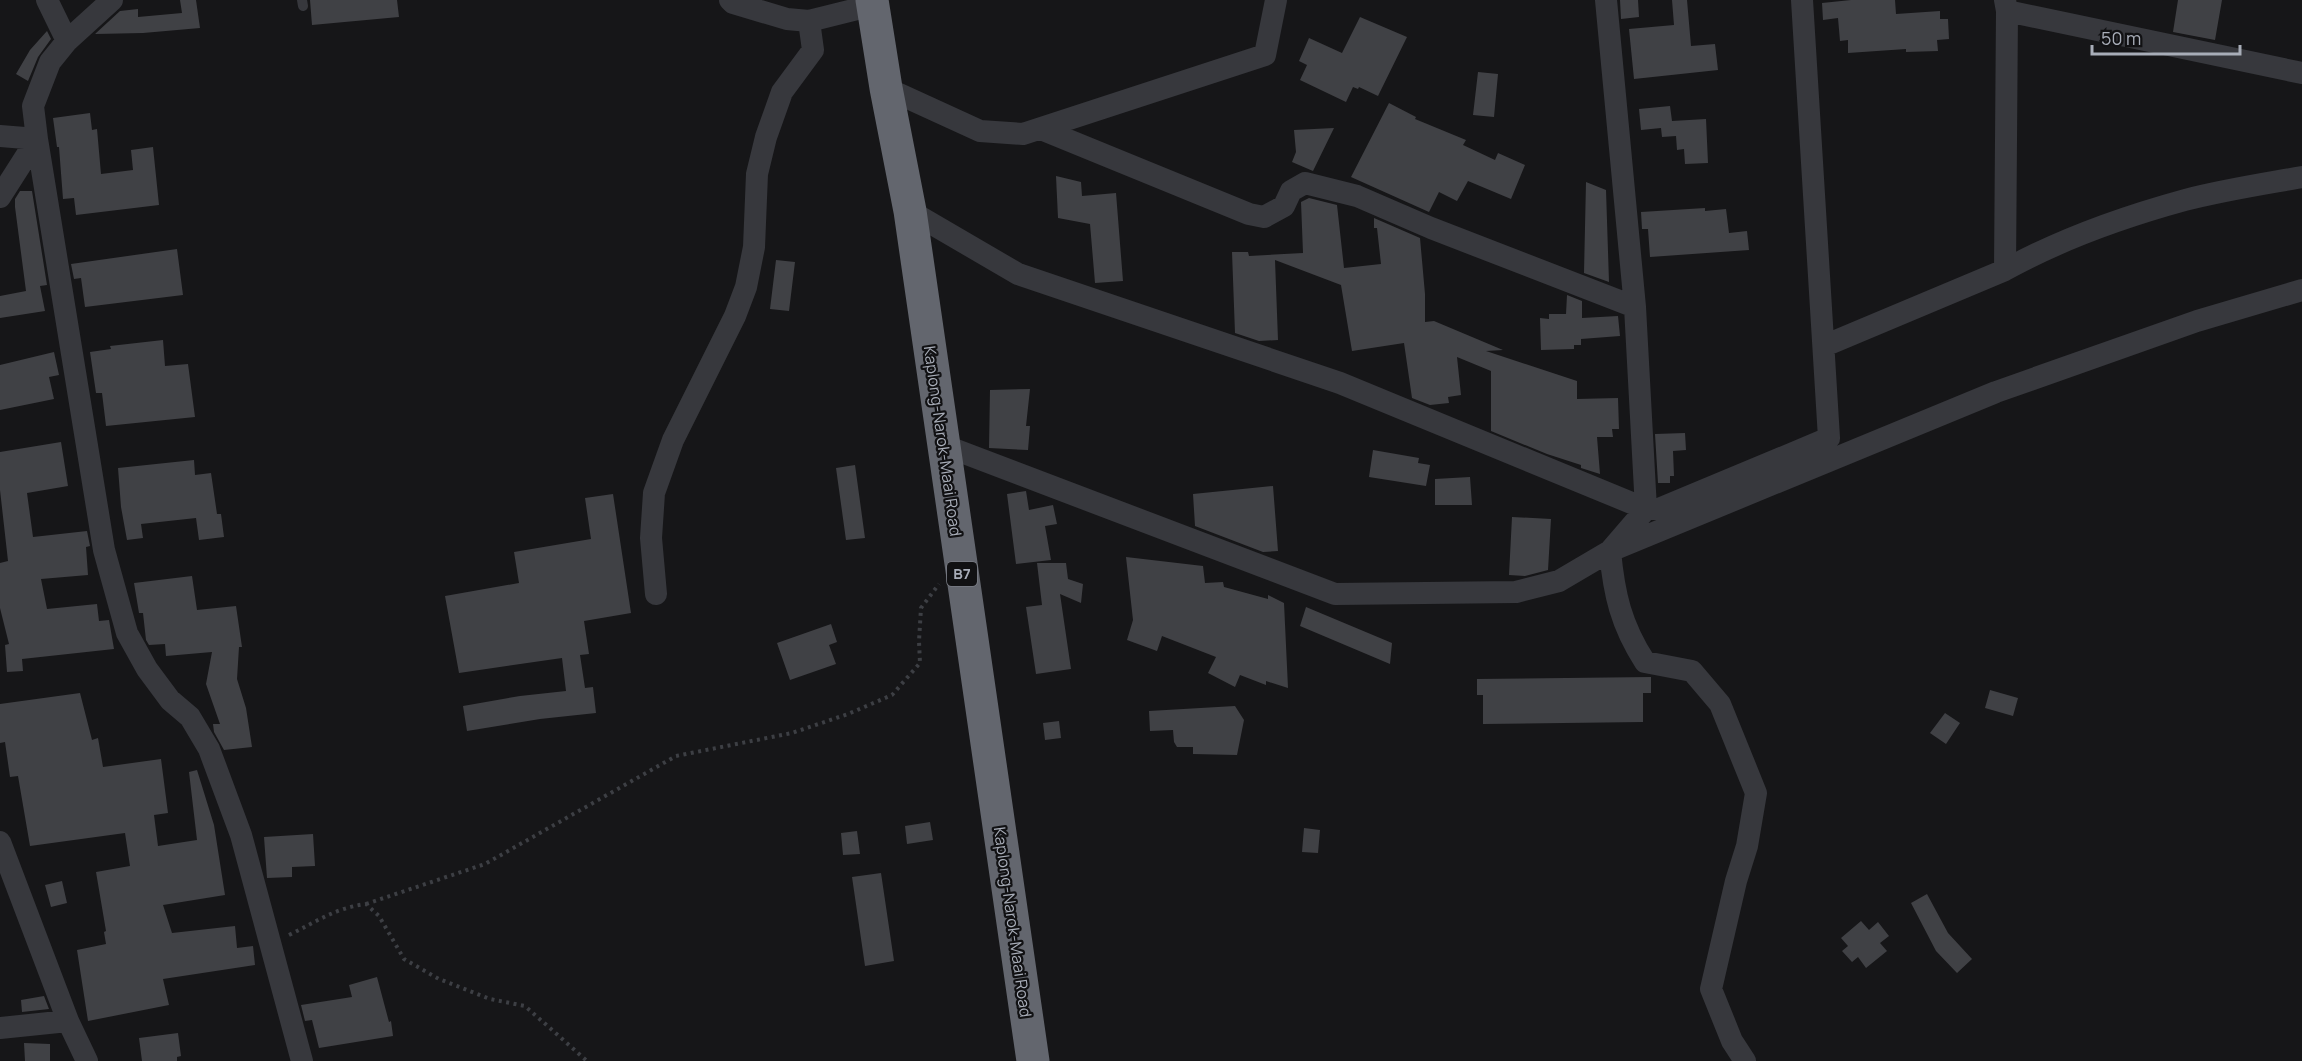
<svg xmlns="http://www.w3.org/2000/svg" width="2302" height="1061" font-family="Manrope,sans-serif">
<rect width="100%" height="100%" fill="#161618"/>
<path fill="#404145" d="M 180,0 L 196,0 L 200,28 L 143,33 L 95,34 L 120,11 L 138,9 L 138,17 L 182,13 Z
M 310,0 L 397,0 L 399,17 L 312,25 Z
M 1620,0 L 1638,0 L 1639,17 L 1621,19 Z
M 1672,0 L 1687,0 L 1691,46 L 1715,44 L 1718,70 L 1634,79 L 1629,29 L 1674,25 Z
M 1851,0 L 1895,0 L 1896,14 L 1940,11 L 1940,19 L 1948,19 L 1949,39 L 1937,40 L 1938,51 L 1906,52 L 1906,49 L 1848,53 L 1848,40 L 1840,41 L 1838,18 L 1823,20 L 1822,3 Z
M 2178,0 L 2222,0 L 2215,40 L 2173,32 Z
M 1360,17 L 1407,37 L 1378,96 L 1359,87 L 1358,89 L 1353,87 L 1346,102 L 1300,80 L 1307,65 L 1299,61 L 1309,38 L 1342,53 Z
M 47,31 L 51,39 L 38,57 L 28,81 L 16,74 L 30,50 Z
M 1478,72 L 1498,74 L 1494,117 L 1473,115 Z
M 1389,103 L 1416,117 L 1415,119 L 1466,140 L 1463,145 L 1495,160 L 1498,153 L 1525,165 L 1511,199 L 1468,181 L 1457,201 L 1439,192 L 1429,212 L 1351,177 Z
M 1670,106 L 1672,121 L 1706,119 L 1708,163 L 1685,164 L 1684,149 L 1677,150 L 1676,136 L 1662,137 L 1661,128 L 1641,130 L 1639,109 Z
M 90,113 L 92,130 L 97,129 L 101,174 L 133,170 L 131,150 L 153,147 L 159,205 L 76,215 L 74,198 L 63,199 L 59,147 L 57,147 L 53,118 Z
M 1334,128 L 1313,171 L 1292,162 L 1296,152 L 1294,130 Z
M 1056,176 L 1081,182 L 1082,196 L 1116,193 L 1123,281 L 1095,283 L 1090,224 L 1058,218 Z
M 1586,182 L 1606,190 L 1609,282 L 1584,273 Z
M 20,191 L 32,191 L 47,285 L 40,286 L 45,311 L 0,318 L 0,296 L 26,291 L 15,207 L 15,199 Z
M 1309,198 L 1337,205 L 1344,268 L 1381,264 L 1377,228 L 1374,228 L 1374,218 L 1420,238 L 1425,294 L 1425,322 L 1434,321 L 1503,350 L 1486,351 L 1577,381 L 1577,399 L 1618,398 L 1619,429 L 1612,429 L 1613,437 L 1597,437 L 1600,474 L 1581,468 L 1581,465 L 1547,454 L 1491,431 L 1491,371 L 1457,357 L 1461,395 L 1448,397 L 1449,403 L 1430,405 L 1412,398 L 1404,343 L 1352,351 L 1341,285 L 1275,260 L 1278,340 L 1259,341 L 1235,333 L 1232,252 L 1248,252 L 1249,256 L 1303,253 L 1301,202 Z
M 1705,208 L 1705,211 L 1726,209 L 1729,233 L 1747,231 L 1749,250 L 1650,257 L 1648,229 L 1642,229 L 1641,212 Z
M 177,249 L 183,295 L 85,307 L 81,278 L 74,279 L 71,264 Z
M 776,260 L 795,262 L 789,311 L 770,309 Z
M 1567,295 L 1582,301 L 1582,318 L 1618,316 L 1620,336 L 1581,339 L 1581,345 L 1574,345 L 1574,349 L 1541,350 L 1540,318 L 1549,319 L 1549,314 L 1566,314 Z
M 163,340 L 165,366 L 188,364 L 195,417 L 106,426 L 102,393 L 96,393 L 90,352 L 111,349 L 110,346 Z
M 54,352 L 59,375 L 49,377 L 54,399 L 0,410 L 0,365 Z
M 1030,389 L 1026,426 L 1030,426 L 1028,450 L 989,448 L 990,390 Z
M 1685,433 L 1686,450 L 1673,451 L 1674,476 L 1670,476 L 1670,483 L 1658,483 L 1655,434 Z
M 61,442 L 68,486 L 27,493 L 33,537 L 87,531 L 90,546 L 86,547 L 88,575 L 41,579 L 47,609 L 97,604 L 99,621 L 109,620 L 114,649 L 22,659 L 23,671 L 7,672 L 5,645 L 9,644 L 0,608 L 0,563 L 8,561 L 0,490 L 0,452 Z
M 1373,450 L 1419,458 L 1418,463 L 1430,465 L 1426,486 L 1369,477 Z
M 194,460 L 195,475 L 211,473 L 217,514 L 221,514 L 224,537 L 199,540 L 196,518 L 141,524 L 143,538 L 127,540 L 121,507 L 118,468 Z
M 855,465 L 865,538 L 846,540 L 836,468 Z
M 1470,477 L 1472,505 L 1435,505 L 1435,479 Z
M 1273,486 L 1278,551 L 1263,552 L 1195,526 L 1193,494 Z
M 1026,491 L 1029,510 L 1053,505 L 1057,524 L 1045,526 L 1051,560 L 1016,564 L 1007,494 Z
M 613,494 L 631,613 L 584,621 L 589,654 L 580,655 L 585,688 L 593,687 L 596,713 L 540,719 L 467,731 L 463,706 L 520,696 L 566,691 L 562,658 L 459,673 L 445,596 L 519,583 L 514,552 L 591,539 L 585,498 Z
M 1512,517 L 1551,519 L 1548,570 L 1525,576 L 1509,575 Z
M 1126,557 L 1203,566 L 1205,583 L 1223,582 L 1224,587 L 1268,599 L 1268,595 L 1284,603 L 1288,688 L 1266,681 L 1266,685 L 1240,675 L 1235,687 L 1208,673 L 1216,657 L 1162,636 L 1157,651 L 1127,640 L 1133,620 Z
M 1037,563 L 1066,563 L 1068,579 L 1083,584 L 1081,603 L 1060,594 L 1071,669 L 1036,674 L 1026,607 L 1042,605 Z
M 192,576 L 197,610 L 236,606 L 242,647 L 239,647 L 237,679 L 246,708 L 252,747 L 224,750 L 214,732 L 213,724 L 220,724 L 206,684 L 212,652 L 166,656 L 165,644 L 149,645 L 146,640 L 143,613 L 139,613 L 134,583 Z
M 1306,607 L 1392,643 L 1390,664 L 1300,626 Z
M 831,624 L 837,642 L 829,645 L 836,664 L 790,680 L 777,643 Z
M 1651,677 L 1651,693 L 1643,693 L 1643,722 L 1483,724 L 1483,695 L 1477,695 L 1477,679 Z
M 1990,690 L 2018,698 L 2013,716 L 1985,708 Z
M 80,693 L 92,740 L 98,738 L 103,767 L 161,759 L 168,813 L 154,815 L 158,846 L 197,840 L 189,772 L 197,770 L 214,825 L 225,895 L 163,905 L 172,933 L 235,926 L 237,948 L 253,946 L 255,965 L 163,979 L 169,1005 L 88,1021 L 77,950 L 106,944 L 104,932 L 106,931 L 96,872 L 130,866 L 125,833 L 30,846 L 18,776 L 10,777 L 5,742 L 0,743 L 0,704 Z
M 1235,706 L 1244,720 L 1237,755 L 1193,754 L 1193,747 L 1177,747 L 1174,742 L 1173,730 L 1150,731 L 1149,711 Z
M 1945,713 L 1960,723 L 1946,744 L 1930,733 Z
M 1059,721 L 1061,738 L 1045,740 L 1043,723 Z
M 930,822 L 933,840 L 907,844 L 905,826 Z
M 1304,828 L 1320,830 L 1318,853 L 1302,852 Z
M 857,831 L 860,854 L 843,855 L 841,833 Z
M 313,834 L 315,866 L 292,867 L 292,877 L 267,878 L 264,837 Z
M 881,873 L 894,961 L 865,966 L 852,877 Z
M 62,881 L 67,903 L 51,907 L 45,885 Z
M 1927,894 L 1948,933 L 1972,959 L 1957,973 L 1936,951 L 1911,903 Z
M 1861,921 L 1869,930 L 1878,922 L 1889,936 L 1880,943 L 1887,951 L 1866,968 L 1858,957 L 1852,962 L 1842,951 L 1848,946 L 1841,938 Z
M 377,977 L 389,1022 L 391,1021 L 393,1036 L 319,1048 L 312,1020 L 305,1021 L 301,1005 L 352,997 L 349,985 Z
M 44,996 L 49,1009 L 22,1012 L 21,1000 Z
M 178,1033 L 181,1056 L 177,1057 L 177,1061 L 142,1061 L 139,1038 Z
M 24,1043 L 50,1044 L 50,1061 L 25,1061 Z"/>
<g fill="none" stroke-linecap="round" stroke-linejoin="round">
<path stroke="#3d3f44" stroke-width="4" stroke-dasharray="3 4.5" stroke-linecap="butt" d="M 366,904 L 485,864 L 676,756 L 792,733 L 848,714 L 892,695 L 920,663 L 919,641 L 921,608 L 939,584
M 289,935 C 316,922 335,908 366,904 L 379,916 L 404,959 L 439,979 L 490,999 L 525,1006 L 587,1061"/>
<path stroke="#37383d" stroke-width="10" d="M 302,0 L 303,6"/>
<path stroke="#37383d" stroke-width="22" d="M 47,0 L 67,41
M 112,0 L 67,41 L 50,62 L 33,106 L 37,139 L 104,550 L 127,633 L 147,669 L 170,700 L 190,717 L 209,749 L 241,835 L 302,1061
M 730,0 L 733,3 L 787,19 L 809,21 L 873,5
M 2007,11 L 2302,73
M 886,88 L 980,131 L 1023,134 L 1265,55 L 1276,0
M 1041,129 L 1249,214 L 1264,217 L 1284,206 L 1291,191 L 1305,183 L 1357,196 L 1431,228 L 1635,307
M 0,136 L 37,139 L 0,197
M 910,211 L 1018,274 L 1340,383 L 1646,509 L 1659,509 L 1829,438 L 1802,0
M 2005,270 C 2061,239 2123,217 2185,200 C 2223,190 2263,184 2302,177
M 1824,346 L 2005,270 L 2007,11 L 2005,0
M 943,445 L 1335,594 L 1516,592 L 1559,581 L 1610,551 L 1646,509 L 1635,307 L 1606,0
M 656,594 L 651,538 L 654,493 L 673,440 L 735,316 L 746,287 L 754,247 L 757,174 L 766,137 L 782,92 L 813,50 L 809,21
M 0,842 L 68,1021 L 87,1061
M 0,1028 L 68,1021
M 1745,1061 L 1732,1041 L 1711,989 L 1736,881 L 1747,846 L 1756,793 L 1720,704 L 1692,671 L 1645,662 C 1621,625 1614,594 1610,551 L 1996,392 L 2197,321 L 2302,290"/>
<path stroke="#63666e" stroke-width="33" d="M 872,0 L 886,88 L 910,211 L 1033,1061"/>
</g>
<g text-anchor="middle" stroke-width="4.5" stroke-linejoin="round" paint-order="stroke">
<rect fill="#111113" stroke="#7b7e86" stroke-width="1.5" x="947" y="562" width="30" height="24" rx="4.5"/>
<g font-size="15" font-weight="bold" fill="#a8adb8">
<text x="962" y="579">B7</text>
</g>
<g font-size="16" fill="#a8adb8" stroke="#111113">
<text transform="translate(943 441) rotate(82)" y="6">Kaplong-Narok-Maai Road</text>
<text transform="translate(1013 922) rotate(82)" y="6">Kaplong-Narok-Maai Road</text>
</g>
</g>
<path d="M2092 45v9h148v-9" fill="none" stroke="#a8adb8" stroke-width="3"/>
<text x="2101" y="45" font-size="18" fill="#a8adb8" stroke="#111113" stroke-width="4.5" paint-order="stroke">50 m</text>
</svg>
